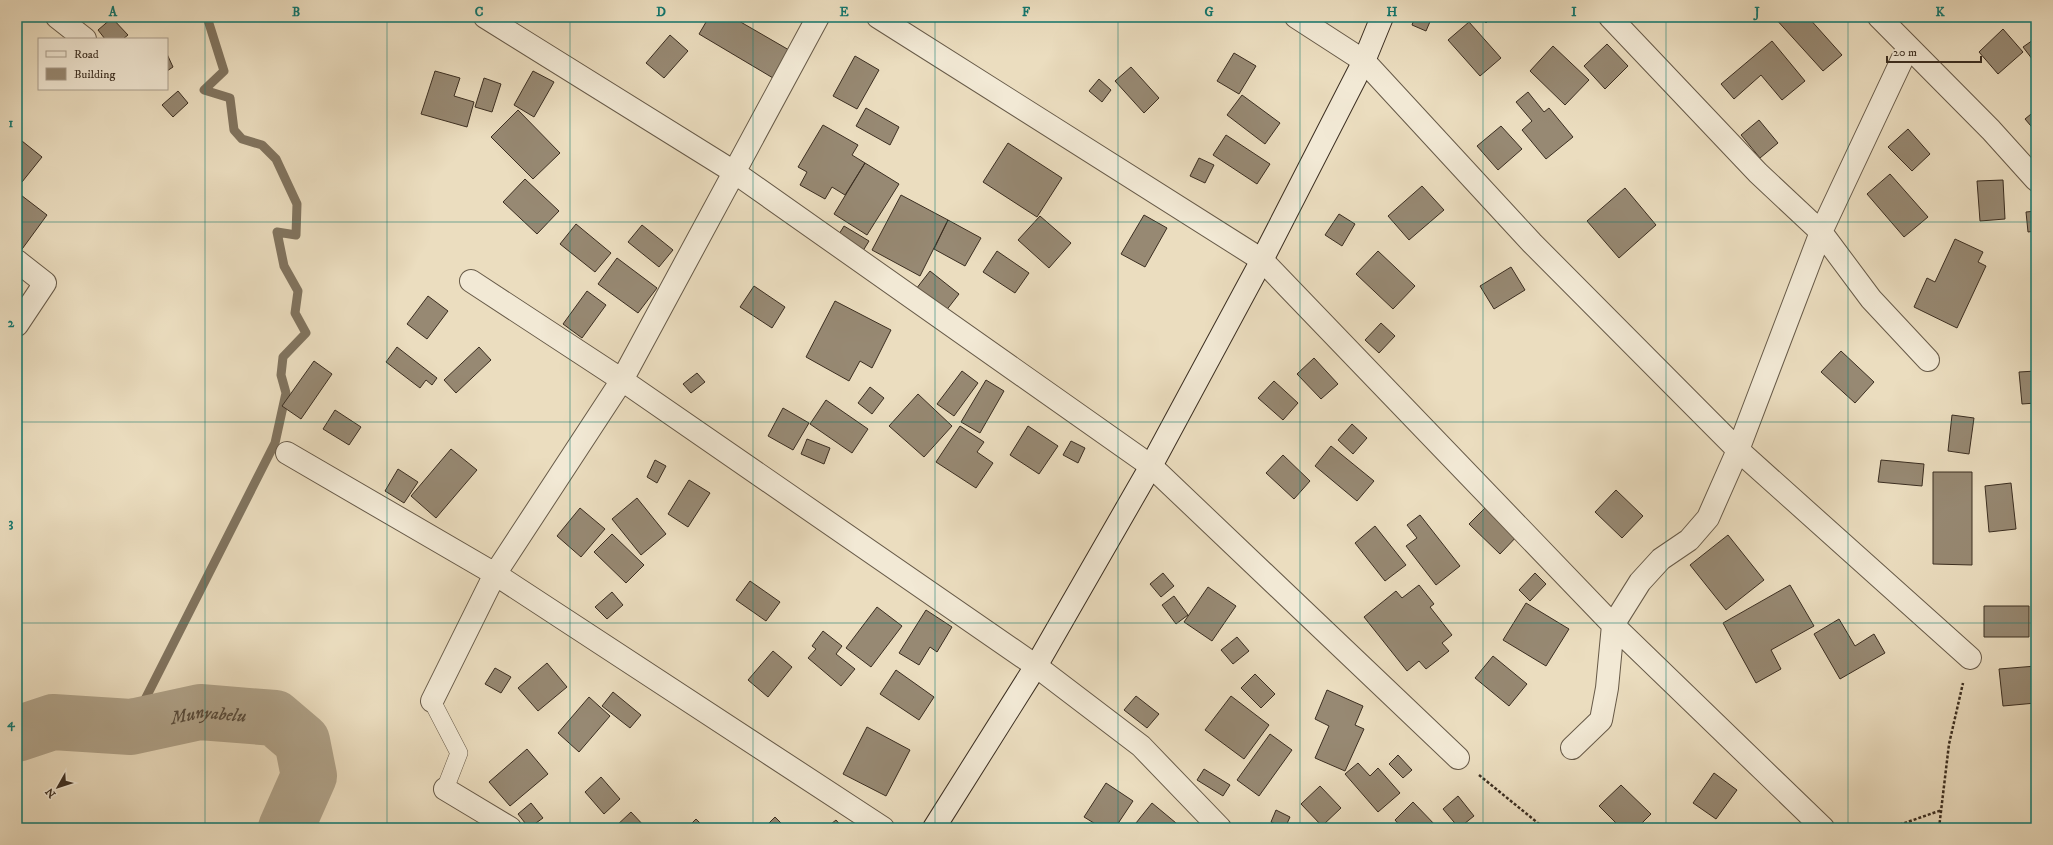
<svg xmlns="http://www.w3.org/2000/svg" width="2053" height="845" font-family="'IM FELL DW Pica',serif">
<rect width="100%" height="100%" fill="#ebddbf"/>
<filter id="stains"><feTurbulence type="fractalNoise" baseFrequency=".005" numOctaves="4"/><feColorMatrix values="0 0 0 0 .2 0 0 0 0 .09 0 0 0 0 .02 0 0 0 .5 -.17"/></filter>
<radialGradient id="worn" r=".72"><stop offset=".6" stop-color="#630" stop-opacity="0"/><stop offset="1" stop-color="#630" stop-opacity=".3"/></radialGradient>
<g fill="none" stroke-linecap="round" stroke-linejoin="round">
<path stroke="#81745f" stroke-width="9" d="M 131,727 L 275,443 L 286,393 L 281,375 L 283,357 L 306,333 L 295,313 L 298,291 L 284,266 L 277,232 L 296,235 L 297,204 L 276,159 L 262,145 L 242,139 L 234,130 L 230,98 L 204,90 L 224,71 L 207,17"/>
<path stroke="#afa289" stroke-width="56" id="s1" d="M 17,734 L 53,722 L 131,727 L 200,712 L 275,718 L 302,741 L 309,776 L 286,828"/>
</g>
<path fill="#978973" stroke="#3b2e21" d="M 709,17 L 732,17 L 789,50 L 773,78 L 699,34 Z
M 1415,17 L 1432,17 L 1426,31 L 1412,25 Z
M 1480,17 L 1492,17 L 1486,23 Z
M 1774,17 L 1808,17 L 1842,55 L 1823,71 Z
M 112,18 L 128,35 L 123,39 L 105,39 L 98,30 Z
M 1469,22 L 1501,58 L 1480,76 L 1448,40 Z
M 2003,29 L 2023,52 L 1998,74 L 1979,52 Z
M 670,35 L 688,51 L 664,78 L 646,63 Z
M 2036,38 L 2036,64 L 2023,47 Z
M 1772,41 L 1805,81 L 1782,100 L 1761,75 L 1734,99 L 1721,84 Z
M 1607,44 L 1628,66 L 1605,89 L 1584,66 Z
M 1553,46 L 1589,80 L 1565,105 L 1530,71 Z
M 1234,53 L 1256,66 L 1239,94 L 1217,81 Z
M 167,54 L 173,67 L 167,71 Z
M 855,56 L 879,70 L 857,109 L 833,96 Z
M 1131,67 L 1159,98 L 1144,113 L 1115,81 Z
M 435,71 L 460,78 L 454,96 L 474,102 L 467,127 L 421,114 Z
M 533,71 L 554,82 L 534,117 L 514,105 Z
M 484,78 L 501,84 L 492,112 L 475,107 Z
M 1099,79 L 1111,90 L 1102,102 L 1089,91 Z
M 178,91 L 188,103 L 173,117 L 162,105 Z
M 1528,92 L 1544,112 L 1549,108 L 1573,137 L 1546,159 L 1522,130 L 1532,121 L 1516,102 Z
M 1242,95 L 1280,123 L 1265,144 L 1227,115 Z
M 866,108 L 899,127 L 890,145 L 856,126 Z
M 518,110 L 560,153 L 533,179 L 491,137 Z
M 2036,110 L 2036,132 L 2025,119 Z
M 1759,120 L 1778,143 L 1760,158 L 1741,135 Z
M 823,125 L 858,145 L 852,155 L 865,163 L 845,195 L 832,187 L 825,199 L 800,185 L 807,172 L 798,167 Z
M 1501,126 L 1522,149 L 1498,170 L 1477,146 Z
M 1908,129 L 1930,154 L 1912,171 L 1888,147 Z
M 1226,135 L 1270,164 L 1257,184 L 1213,155 Z
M 17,137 L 42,157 L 22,182 L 17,178 Z
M 1008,143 L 1062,178 L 1037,217 L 983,182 Z
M 1199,158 L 1214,165 L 1205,183 L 1190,176 Z
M 865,163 L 899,184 L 867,235 L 834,214 Z
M 1890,174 L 1928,217 L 1904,237 L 1867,194 Z
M 525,179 L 559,211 L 537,234 L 503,202 Z
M 2003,180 L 2005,219 L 1980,221 L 1977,181 Z
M 1422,186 L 1444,210 L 1409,240 L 1388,216 Z
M 1625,188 L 1656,225 L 1619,258 L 1587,221 Z
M 17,192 L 47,215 L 17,256 Z
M 901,195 L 948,220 L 920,276 L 872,250 Z
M 2036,211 L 2036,231 L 2028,232 L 2026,212 Z
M 1339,214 L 1355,224 L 1342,246 L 1325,235 Z
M 1144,215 L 1167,228 L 1145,267 L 1121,254 Z
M 1040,216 L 1071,243 L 1049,268 L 1018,240 Z
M 948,220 L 981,238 L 965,266 L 934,249 Z
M 576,224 L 611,253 L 595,272 L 560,244 Z
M 642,225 L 673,250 L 659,267 L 628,242 Z
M 844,226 L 869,241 L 861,254 L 836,239 Z
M 1955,239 L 1983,252 L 1978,262 L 1986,266 L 1957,328 L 1914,307 L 1927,278 L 1935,282 Z
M 997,251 L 1029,273 L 1015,293 L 983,272 Z
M 1378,251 L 1415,286 L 1393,309 L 1356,274 Z
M 617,258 L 657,288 L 638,313 L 598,284 Z
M 1511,267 L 1525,290 L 1494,309 L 1480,286 Z
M 930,271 L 959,294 L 945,312 L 916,289 Z
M 754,286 L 785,307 L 772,328 L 740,307 Z
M 587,291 L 606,305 L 582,338 L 563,324 Z
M 428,296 L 448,311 L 427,339 L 407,324 Z
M 835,301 L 891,330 L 872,368 L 860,361 L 849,381 L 806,357 Z
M 1381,323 L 1395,336 L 1379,353 L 1365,340 Z
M 397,347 L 437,378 L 432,385 L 426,380 L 420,388 L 386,362 Z
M 479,347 L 491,360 L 456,393 L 444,380 Z
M 1841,351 L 1874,382 L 1855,403 L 1821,372 Z
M 1314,358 L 1338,384 L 1321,399 L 1297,374 Z
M 314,361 L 332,374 L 301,419 L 282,406 Z
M 962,371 L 978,383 L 954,416 L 937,404 Z
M 2036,371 L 2036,403 L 2022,404 L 2019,372 Z
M 697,373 L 705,382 L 691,393 L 683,384 Z
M 986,380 L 1004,391 L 980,433 L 961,422 Z
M 1274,381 L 1298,403 L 1283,420 L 1258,398 Z
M 870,387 L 884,398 L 872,414 L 858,403 Z
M 918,394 L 952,426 L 924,457 L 889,426 Z
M 826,400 L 868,429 L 852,453 L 810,424 Z
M 783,408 L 809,423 L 793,450 L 768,436 Z
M 335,410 L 361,427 L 349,445 L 323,429 Z
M 1952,415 L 1974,418 L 1969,454 L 1948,451 Z
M 1352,424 L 1367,438 L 1353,454 L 1338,440 Z
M 960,426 L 984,442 L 977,452 L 993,463 L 976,488 L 936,462 Z
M 1028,426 L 1058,446 L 1039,474 L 1010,455 Z
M 807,439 L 830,448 L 824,464 L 801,454 Z
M 1071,441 L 1085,448 L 1078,463 L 1063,455 Z
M 1331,446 L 1374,481 L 1357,501 L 1315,466 Z
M 451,449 L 477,470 L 436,518 L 411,496 Z
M 1283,455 L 1310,481 L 1294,499 L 1266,473 Z
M 655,460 L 666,466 L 657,483 L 647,477 Z
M 1881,460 L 1924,464 L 1922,486 L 1878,482 Z
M 398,469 L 418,482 L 404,503 L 385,491 Z
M 1933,472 L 1972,472 L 1972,565 L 1933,564 Z
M 689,480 L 710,493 L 688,527 L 668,514 Z
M 2011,483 L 2016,529 L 1989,532 L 1985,486 Z
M 1616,490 L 1643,516 L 1622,538 L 1595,512 Z
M 637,498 L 666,534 L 641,555 L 612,519 Z
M 1489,504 L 1520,533 L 1500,554 L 1469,524 Z
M 580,508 L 605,529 L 581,557 L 557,536 Z
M 1420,515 L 1460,566 L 1436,585 L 1406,546 L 1417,538 L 1407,525 Z
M 1375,526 L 1406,565 L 1385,581 L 1355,543 Z
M 612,534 L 644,565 L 626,583 L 594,552 Z
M 1728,535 L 1764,580 L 1726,610 L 1690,565 Z
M 1163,573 L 1174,586 L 1161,597 L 1150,584 Z
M 1535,573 L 1546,584 L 1530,601 L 1519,590 Z
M 750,581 L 780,602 L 766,621 L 736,600 Z
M 1419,585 L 1434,604 L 1430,607 L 1452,635 L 1442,643 L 1449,651 L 1426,669 L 1419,661 L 1407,671 L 1364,617 L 1396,591 L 1402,598 Z
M 1790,585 L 1814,626 L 1771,650 L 1781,669 L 1756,683 L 1723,623 Z
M 1208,587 L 1236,606 L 1212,641 L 1184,622 Z
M 612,592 L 623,605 L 607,619 L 595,607 Z
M 1174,596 L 1188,615 L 1176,624 L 1162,605 Z
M 1526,603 L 1569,629 L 1546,666 L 1503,640 Z
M 1984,606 L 2029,606 L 2029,637 L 1984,637 Z
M 877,607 L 902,626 L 871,667 L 846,648 Z
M 926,610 L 952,627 L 937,652 L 930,647 L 919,665 L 899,653 Z
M 1839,619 L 1855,646 L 1874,634 L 1885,653 L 1840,679 L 1814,634 Z
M 823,631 L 842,646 L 836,654 L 855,669 L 841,686 L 808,658 L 816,649 L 812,646 Z
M 1237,637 L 1249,651 L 1233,664 L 1221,650 Z
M 773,651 L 792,667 L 768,697 L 748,680 Z
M 1493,656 L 1527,684 L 1509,706 L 1475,678 Z
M 547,663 L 567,687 L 538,711 L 518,688 Z
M 2036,666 L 2036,703 L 2003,706 L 1999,669 Z
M 495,668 L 511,677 L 501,693 L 485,684 Z
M 896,670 L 934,697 L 919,720 L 880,694 Z
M 1255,674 L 1275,694 L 1261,708 L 1241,688 Z
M 1327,690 L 1363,706 L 1355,725 L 1364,729 L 1345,771 L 1315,758 L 1329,726 L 1315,719 Z
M 613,692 L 641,715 L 630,728 L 602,706 Z
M 1136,696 L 1159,714 L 1147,728 L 1124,710 Z
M 1231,696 L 1269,725 L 1244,759 L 1205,730 Z
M 589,697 L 610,716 L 579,752 L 558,733 Z
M 867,727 L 910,750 L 886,796 L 843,774 Z
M 1270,734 L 1292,750 L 1259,796 L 1237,780 Z
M 527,749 L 548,774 L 510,806 L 489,782 Z
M 1398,755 L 1412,770 L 1403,778 L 1389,764 Z
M 1358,763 L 1370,776 L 1378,768 L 1400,793 L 1378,812 L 1345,774 Z
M 1204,769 L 1230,785 L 1223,796 L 1197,780 Z
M 1714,773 L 1737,790 L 1716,819 L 1693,803 Z
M 601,777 L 620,799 L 604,814 L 585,792 Z
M 1106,783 L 1133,801 L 1115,828 L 1102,828 L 1084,817 Z
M 1621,785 L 1651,814 L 1637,828 L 1621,828 L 1599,806 Z
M 1320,786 L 1341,808 L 1322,826 L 1301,804 Z
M 1458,796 L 1474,816 L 1459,828 L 1443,809 Z
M 1413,802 L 1438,828 L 1402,828 L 1395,820 Z
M 531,803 L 543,818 L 529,828 L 518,814 Z
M 1152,803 L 1182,828 L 1132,828 Z
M 1276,810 L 1290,817 L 1285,828 L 1271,822 Z
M 631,812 L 646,828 L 614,828 Z
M 775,817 L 786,828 L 764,828 Z
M 696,819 L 705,828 L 687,828 Z
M 836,820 L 843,828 L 826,828 Z"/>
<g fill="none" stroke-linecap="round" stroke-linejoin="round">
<g stroke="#675a48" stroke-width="18">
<path id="lane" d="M 432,701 L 459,753 L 445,789"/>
</g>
<g stroke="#675a48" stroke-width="24">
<path id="street" d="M 57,17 L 85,39
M 485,17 L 734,172 L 1151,466 L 1458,758
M 878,17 L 1262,260 L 1613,625 L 1823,828
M 1296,17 L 1364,61 L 1532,243 L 1738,450 L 1970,658
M 1610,17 L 1758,173 L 1821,232 L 1871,299 L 1928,360
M 1879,17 L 1991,130 L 2036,180
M 17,261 L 45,283 L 17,325
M 471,281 L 622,380 L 1036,666 L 1141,746 L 1220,828
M 287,453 L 495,574 L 883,828
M 432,701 L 495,574 L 622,380 L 818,17
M 1572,748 L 1601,720 L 1607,688 L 1613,625 L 1640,582 L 1661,559 L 1689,540 L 1708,518 L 1738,450 L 1821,232 L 1908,47
M 445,789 L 510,828"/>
</g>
<g stroke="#3b2e21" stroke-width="24">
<path id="secondary" d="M 934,828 L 1036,666 L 1151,466 L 1262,260 L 1364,61 L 1382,17"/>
</g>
<path stroke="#3b2e21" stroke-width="2.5" stroke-dasharray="3 2" stroke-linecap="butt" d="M 1479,775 L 1544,828
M 1890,828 L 1942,810
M 1939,828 L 1949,744 L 1963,683"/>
<use href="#lane" stroke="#f2e9d5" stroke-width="17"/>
<use href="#street" stroke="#f2e9d5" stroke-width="22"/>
<use href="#secondary" stroke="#f2e9d5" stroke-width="22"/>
</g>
<path fill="none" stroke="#0f766e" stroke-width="1" stroke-opacity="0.55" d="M 205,17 L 205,828M 387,17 L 387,828M 570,17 L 570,828M 753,17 L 753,828M 935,17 L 935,828M 1118,17 L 1118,828M 1300,17 L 1300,828M 1483,17 L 1483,828M 1666,17 L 1666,828M 1848,17 L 1848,828M 17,222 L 2036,222M 17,422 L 2036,422M 17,623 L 2036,623"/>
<g text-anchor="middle" stroke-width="3.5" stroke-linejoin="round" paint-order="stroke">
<g font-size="18" font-style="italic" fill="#584b3b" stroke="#f2e9d5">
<text dy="6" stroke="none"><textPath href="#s1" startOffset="195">Munyabelu</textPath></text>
</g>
</g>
<rect width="2053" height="845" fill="none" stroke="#ebddbf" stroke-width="44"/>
<rect x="38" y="38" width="130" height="52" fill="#f2e9d5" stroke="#a99e8d"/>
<rect x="46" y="51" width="20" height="6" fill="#f2e9d5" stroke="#a99e8d"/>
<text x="74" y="58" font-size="12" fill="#3b2e21">Road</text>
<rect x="46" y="68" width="20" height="12" fill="#978973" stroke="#a99e8d"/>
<text x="74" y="78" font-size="12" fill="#3b2e21">Building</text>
<g transform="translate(58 787) rotate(231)" stroke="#f2e9d5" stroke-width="3" paint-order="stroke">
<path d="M0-3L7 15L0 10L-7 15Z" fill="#3b2e21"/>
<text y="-6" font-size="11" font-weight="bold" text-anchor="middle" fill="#3b2e21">N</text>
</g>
<path d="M1887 56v6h94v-6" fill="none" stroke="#3b2e21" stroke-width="2"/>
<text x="1893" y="56" font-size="12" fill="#3b2e21" stroke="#f2e9d5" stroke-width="3" paint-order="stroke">20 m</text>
<rect x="22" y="22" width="2009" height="801" fill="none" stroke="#0f766e" stroke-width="1.5"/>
<g font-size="13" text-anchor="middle" font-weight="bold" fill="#0f766e">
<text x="113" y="16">A</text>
<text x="296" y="16">B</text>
<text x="479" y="16">C</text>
<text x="661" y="16">D</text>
<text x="844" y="16">E</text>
<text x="1026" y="16">F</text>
<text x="1209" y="16">G</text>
<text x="1392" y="16">H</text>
<text x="1574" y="16">I</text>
<text x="1757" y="16">J</text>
<text x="1940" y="16">K</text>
<text x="11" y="127">1</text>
<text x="11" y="327">2</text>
<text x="11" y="527">3</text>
<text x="11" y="727">4</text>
</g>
<rect width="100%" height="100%" filter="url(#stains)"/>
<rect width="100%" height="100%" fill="url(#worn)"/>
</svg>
